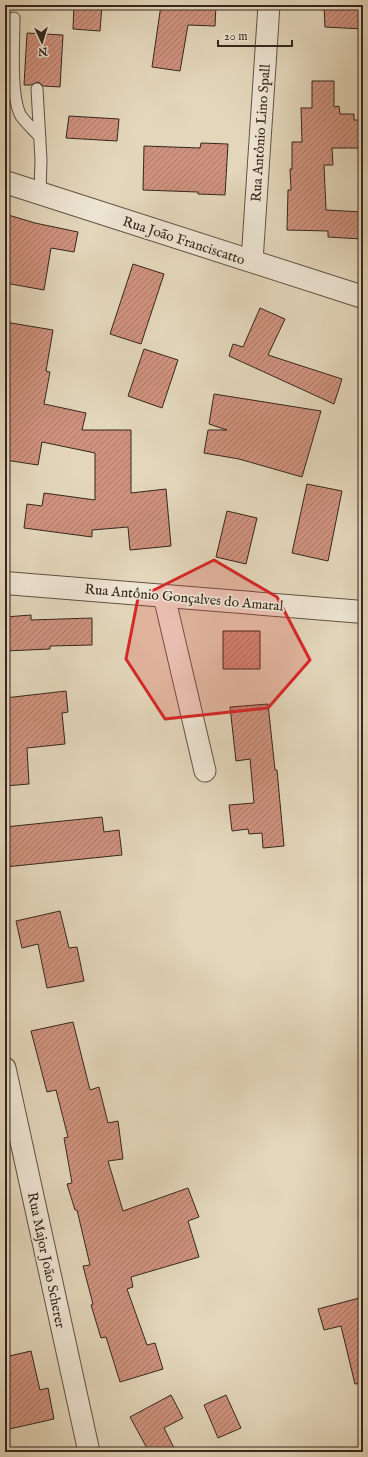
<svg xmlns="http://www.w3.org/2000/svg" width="368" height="1457" font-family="'IM FELL English',serif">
<defs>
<pattern id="building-hatch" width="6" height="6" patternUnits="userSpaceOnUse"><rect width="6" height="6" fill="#cf927e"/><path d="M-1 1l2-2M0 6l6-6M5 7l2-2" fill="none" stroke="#a97767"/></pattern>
</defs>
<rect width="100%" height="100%" fill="#e3d6ba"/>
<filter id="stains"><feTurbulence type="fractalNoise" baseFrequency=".005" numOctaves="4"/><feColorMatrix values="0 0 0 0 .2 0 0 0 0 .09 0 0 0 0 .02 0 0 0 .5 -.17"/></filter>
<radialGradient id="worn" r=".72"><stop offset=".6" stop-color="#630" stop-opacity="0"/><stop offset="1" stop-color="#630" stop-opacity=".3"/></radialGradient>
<path fill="url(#building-hatch)" stroke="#35261e" d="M 74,5 L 102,5 L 100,31 L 73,29 Z
M 161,5 L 216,5 L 215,26 L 188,25 L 180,71 L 152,67 Z
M 324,5 L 363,5 L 363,29 L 325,27 Z
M 27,33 L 63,35 L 60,87 L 43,86 L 40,83 L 37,82 L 31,85 L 24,85 Z
M 312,81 L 334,81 L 334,107 L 339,106 L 340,114 L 354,114 L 354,120 L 363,120 L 363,148 L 332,148 L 333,165 L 324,165 L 326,210 L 363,212 L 361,239 L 328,237 L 328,231 L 287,230 L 288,190 L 291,190 L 290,169 L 292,169 L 292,142 L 302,142 L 301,108 L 312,108 Z
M 69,116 L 119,119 L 117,141 L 66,138 Z
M 201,143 L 228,144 L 225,195 L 198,194 L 198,192 L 143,190 L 144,146 L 200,148 Z
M 5,214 L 35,223 L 78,232 L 74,252 L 51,248 L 44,290 L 5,283 Z
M 133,264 L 164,274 L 141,344 L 110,334 Z
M 260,308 L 285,319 L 268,355 L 342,379 L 334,404 L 229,356 L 233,344 L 243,347 Z
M 5,322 L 53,330 L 46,371 L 50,372 L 44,404 L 86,413 L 82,430 L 131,430 L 131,493 L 166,489 L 171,546 L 130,550 L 128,527 L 92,530 L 92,537 L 24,528 L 27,504 L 42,506 L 44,493 L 95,500 L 95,453 L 42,442 L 38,465 L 5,460 L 5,431 L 9,396 L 5,395 Z
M 144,349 L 178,360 L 162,408 L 128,396 Z
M 214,394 L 321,411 L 302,477 L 239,459 L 204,453 L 208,430 L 227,430 L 209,424 Z
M 307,484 L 342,491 L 328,561 L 292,553 Z
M 227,511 L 257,518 L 246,564 L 216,557 Z
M 31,615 L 31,620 L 92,618 L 92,645 L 50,646 L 50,649 L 5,651 L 5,617 Z
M 223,631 L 260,631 L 260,669 L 223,669 Z
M 66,691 L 68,712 L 62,713 L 65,744 L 27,748 L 29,784 L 5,786 L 5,698 Z
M 268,704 L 275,770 L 277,770 L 284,846 L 263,848 L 262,833 L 249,834 L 248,829 L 232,831 L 229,805 L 254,803 L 250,759 L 236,761 L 230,707 Z
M 102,817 L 104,832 L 119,830 L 122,855 L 5,867 L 5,827 Z
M 60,911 L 69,948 L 77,947 L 84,981 L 47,988 L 38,944 L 22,948 L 16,921 Z
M 73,1022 L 90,1090 L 99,1087 L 108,1123 L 118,1121 L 123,1159 L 108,1161 L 123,1211 L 188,1188 L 199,1217 L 188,1221 L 199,1257 L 131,1277 L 133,1287 L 127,1289 L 147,1345 L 155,1343 L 163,1369 L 120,1382 L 106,1337 L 101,1338 L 91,1305 L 93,1304 L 83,1266 L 90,1265 L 77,1210 L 75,1210 L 67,1184 L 72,1183 L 64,1138 L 68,1137 L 56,1090 L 47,1092 L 31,1031 Z
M 363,1297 L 363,1383 L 355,1384 L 341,1326 L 324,1330 L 318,1309 Z
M 31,1351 L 40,1390 L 48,1388 L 54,1419 L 5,1430 L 5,1357 Z
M 171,1395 L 183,1418 L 164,1428 L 176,1452 L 149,1452 L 130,1417 Z
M 226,1395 L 241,1428 L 218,1438 L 204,1405 Z"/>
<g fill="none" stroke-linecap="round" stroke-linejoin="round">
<g stroke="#605245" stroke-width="13">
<path id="service" d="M 14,18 C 14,41 10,97 21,116 C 26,123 34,130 40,137
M 37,89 L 41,160 L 40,194"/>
</g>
<g stroke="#605245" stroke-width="23">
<path id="minor" d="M 252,261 L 269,5
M 164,596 L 205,771
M 5,1068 L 89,1452"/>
</g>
<g stroke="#605245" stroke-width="24">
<path id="tertiary" d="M 5,182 L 363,297
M 5,583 L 363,612"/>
</g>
<use href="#service" stroke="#ede4d2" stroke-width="11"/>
<use href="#minor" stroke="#ede4d2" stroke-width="21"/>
<use href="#tertiary" stroke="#ede4d2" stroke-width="22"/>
</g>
<path fill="#d62828" fill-opacity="0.2" stroke="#d62828" stroke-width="3" stroke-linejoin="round" d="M 214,560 L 277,597 L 310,660 L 268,708 L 165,719 L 126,659 L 138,598 Z"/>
<g text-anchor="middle" stroke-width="3.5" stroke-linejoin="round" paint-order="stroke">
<g font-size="14" fill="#35261e" stroke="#ede4d2">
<text transform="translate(260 133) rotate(-86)" y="5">Rua Antônio Lino Spall</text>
<text transform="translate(184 240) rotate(18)" y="5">Rua João Franciscatto</text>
<text transform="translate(184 597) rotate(5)" y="5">Rua Antônio Gonçalves do Amaral</text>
<text transform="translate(47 1260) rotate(78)" y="5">Rua Major João Scherer</text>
</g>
</g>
<rect width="368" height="1457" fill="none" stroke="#e3d6ba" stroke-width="20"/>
<rect x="6" y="6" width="356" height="1445" fill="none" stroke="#35261e" stroke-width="2"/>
<rect x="10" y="10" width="348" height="1437" fill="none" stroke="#35261e"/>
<g transform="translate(42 42) rotate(176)" stroke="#ede4d2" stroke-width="3" paint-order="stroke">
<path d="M0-3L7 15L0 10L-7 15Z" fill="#35261e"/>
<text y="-6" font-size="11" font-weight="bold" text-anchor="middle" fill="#35261e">N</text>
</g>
<path d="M218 40v6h74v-6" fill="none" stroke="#35261e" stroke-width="2"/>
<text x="224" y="40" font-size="12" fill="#35261e" stroke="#ede4d2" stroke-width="3" paint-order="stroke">20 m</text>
<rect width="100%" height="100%" filter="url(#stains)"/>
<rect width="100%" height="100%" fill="url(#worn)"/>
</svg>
